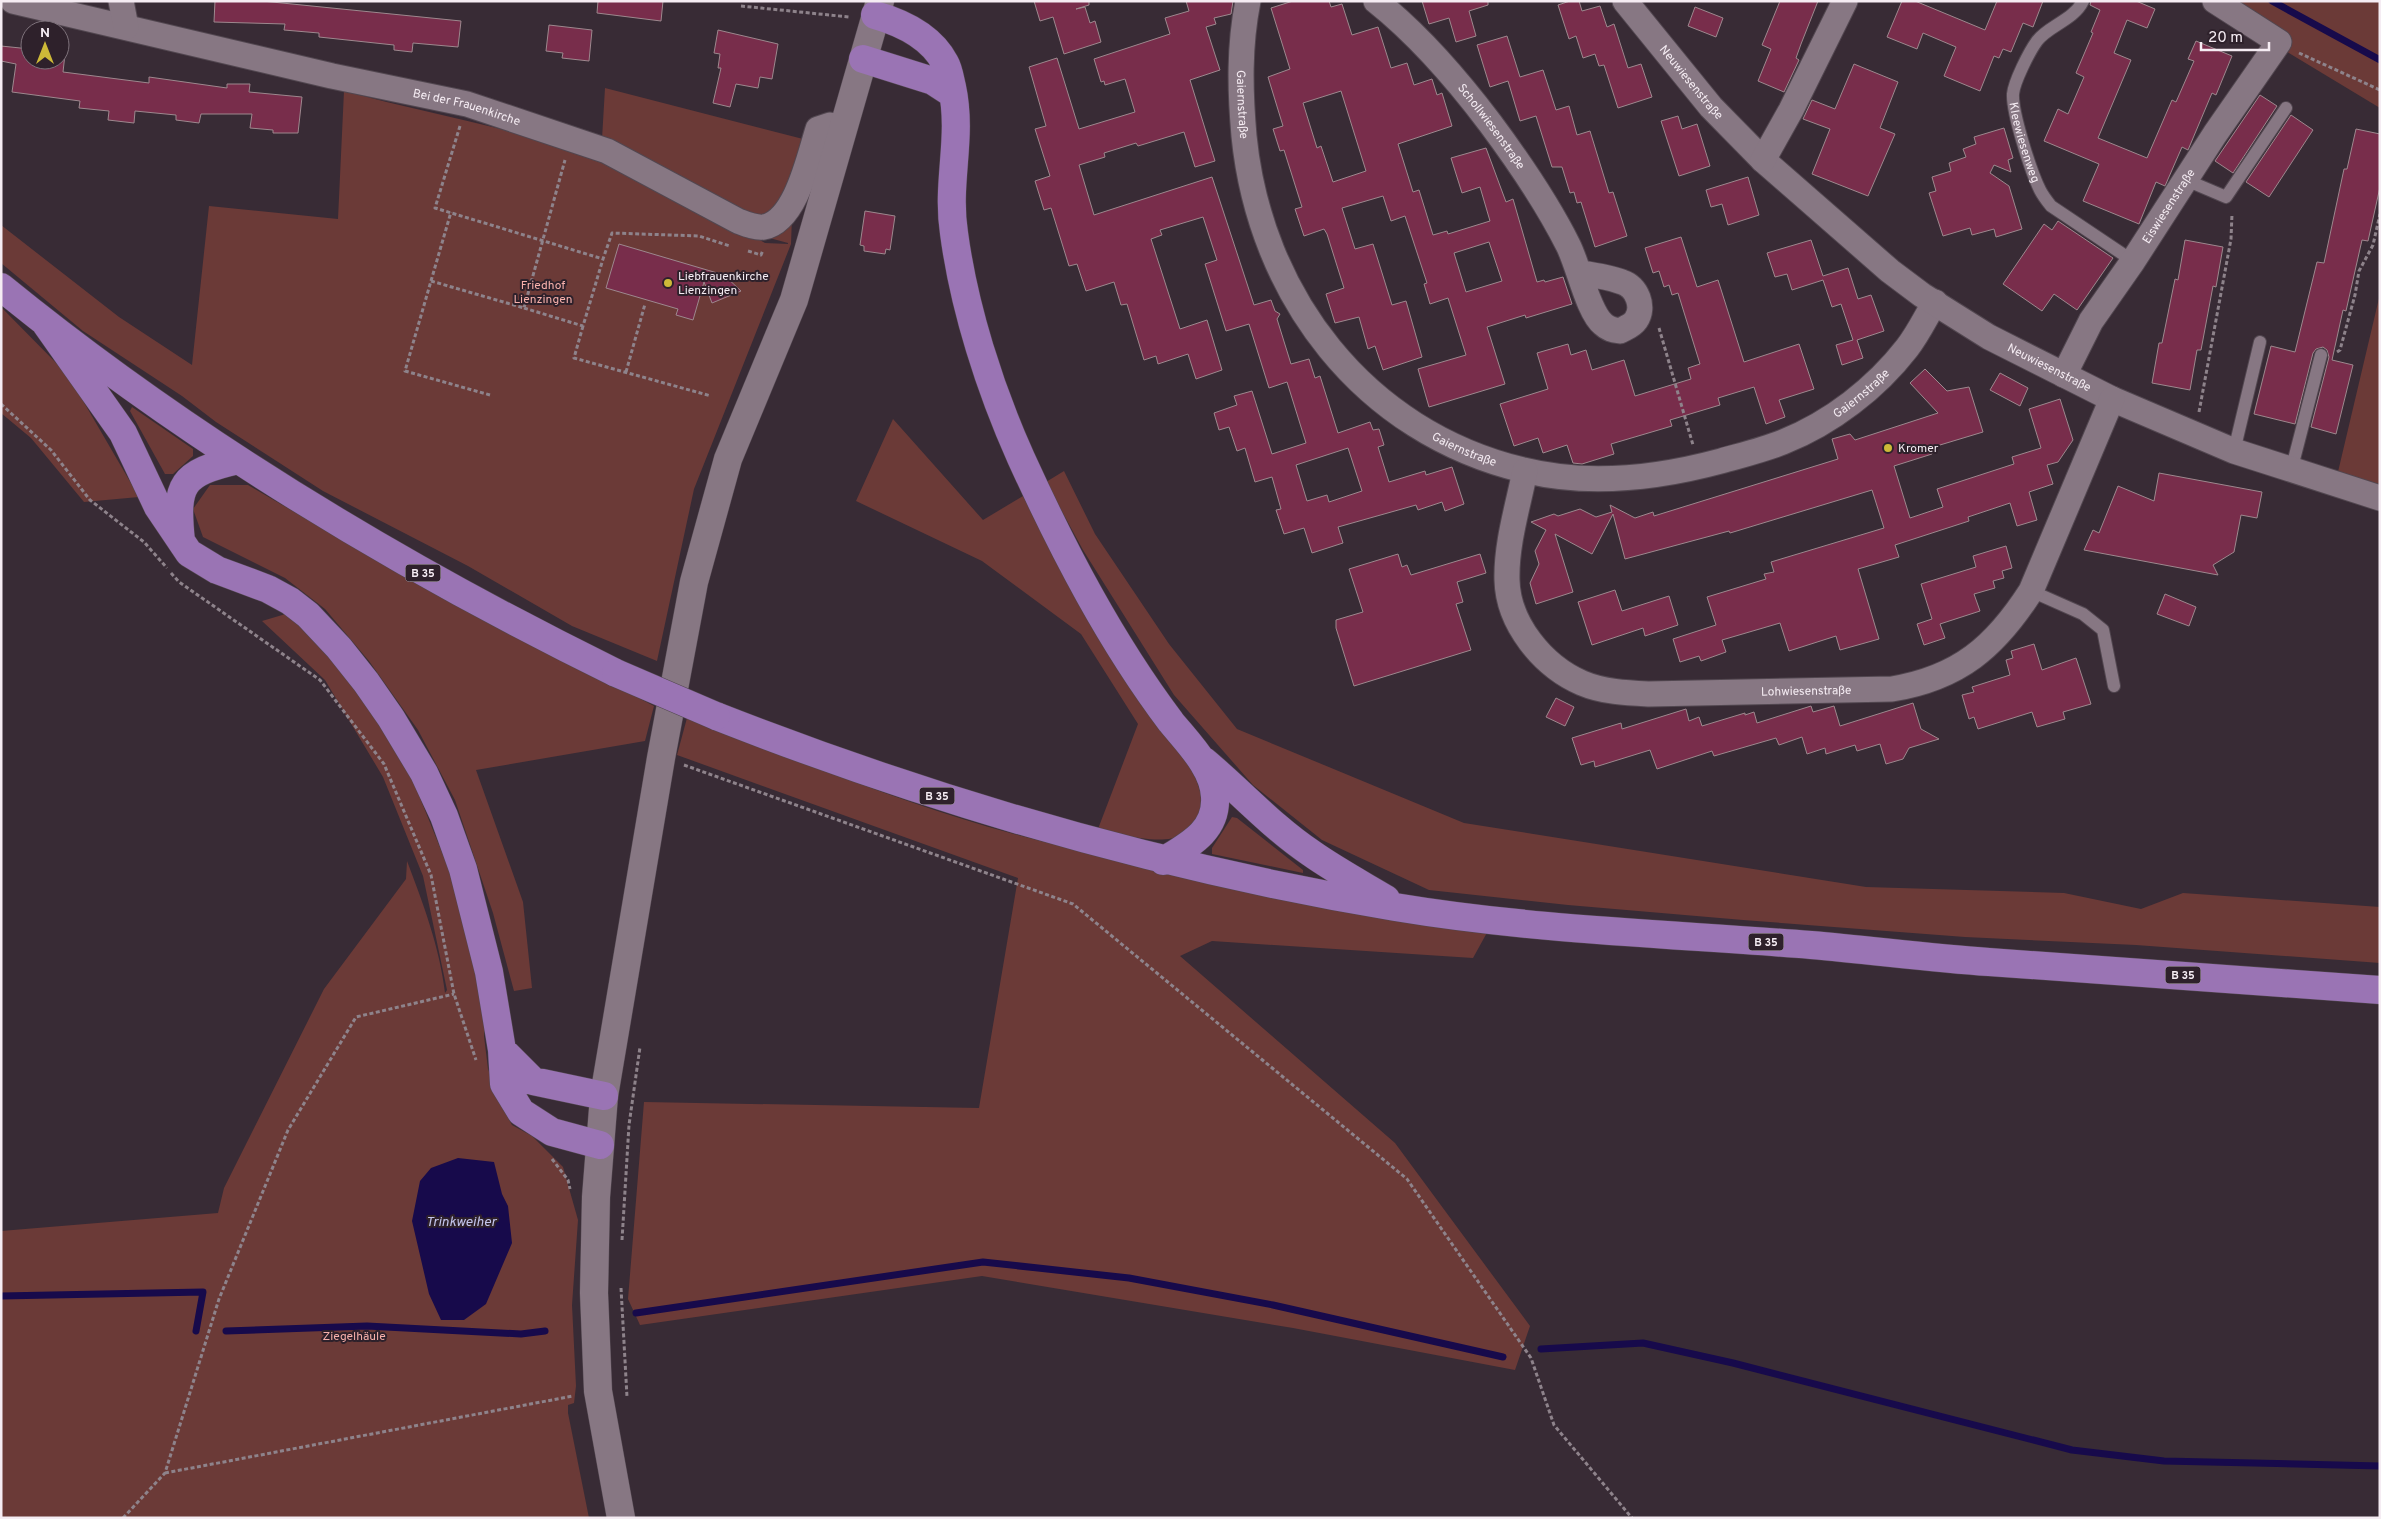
<svg xmlns="http://www.w3.org/2000/svg" width="2381" height="1519" font-family="Overpass,sans-serif">
<rect width="100%" height="100%" fill="#382b35"/>
<path fill="#6b3a37" fill-rule="evenodd" d="M 2203,1 L 2380,1 L 2380,108 Z
M 605,88 L 807,140 L 793,188 L 791,244 L 694,489 L 657,661 L 572,626 L 468,566 L 323,491 L 216,422 L 182,396 L 83,331 L 1,263 L 1,225 L 119,317 L 192,365 L 209,206 L 338,219 L 344,91 C 430,114 516,130 601,156 ZM 747,232 L 788,243 L 788,244 L 765,243 Z
M 2380,294 L 2380,509 L 2333,493 Z
M 1,307 L 68,375 L 139,497 L 84,502 L 31,438 L 1,413 Z
M 132,407 L 193,449 L 193,456 L 173,474 L 165,474 L 130,411 Z
M 893,419 L 983,520 L 1023,496 C 1049,547 1080,594 1109,643 C 1124,668 1136,695 1152,719 C 1166,741 1192,762 1199,788 C 1202,796 1201,806 1199,814 C 1189,856 1125,835 1098,829 L 1138,724 L 1081,634 L 982,561 L 856,501 Z
M 1064,471 L 1095,534 L 1169,644 L 1237,729 L 1464,823 L 1866,887 L 2064,893 L 2141,909 L 2183,893 L 2380,907 L 2380,963 L 2136,945 L 1965,937 L 1743,920 L 1568,905 L 1429,890 L 1322,840 L 1253,785 L 1174,695 L 1083,550 L 1046,482 Z
M 210,485 L 248,485 L 413,581 L 654,706 L 645,741 L 476,770 L 523,902 L 532,988 L 514,991 L 493,913 L 455,800 L 418,730 L 369,661 L 325,609 L 285,578 L 203,537 L 193,509 Z
M 289,613 L 353,679 L 412,778 L 460,897 L 485,1002 L 484,1036 L 488,1069 L 501,1105 L 512,1125 L 532,1136 L 563,1167 L 578,1220 L 572,1305 L 576,1386 L 574,1403 L 568,1405 L 568,1413 L 589,1518 L 1,1518 L 1,1231 L 218,1213 L 224,1188 L 324,989 L 406,879 L 407,861 C 423,903 440,948 445,993 L 447,990 L 423,876 L 383,777 L 325,680 L 262,621 Z
M 687,718 C 795,758 902,804 1014,834 C 1170,876 1330,900 1489,929 L 1473,958 L 1212,941 L 1180,956 L 1395,1143 L 1530,1326 L 1515,1370 L 1293,1328 L 982,1276 L 640,1325 L 628,1299 L 644,1102 L 979,1108 L 1018,878 L 677,755 Z
M 1232,817 L 1237,818 L 1303,870 L 1303,873 L 1212,854 L 1212,848 Z"/>
<path fill="#170a4b" d="M 458,1158 L 494,1162 L 502,1194 L 508,1206 L 512,1243 L 486,1304 L 464,1320 L 441,1320 L 429,1294 L 412,1221 L 420,1181 L 431,1168 Z"/>
<g fill="none" stroke-linecap="round" stroke-linejoin="round">
<path stroke="#170a4b" stroke-width="7" d="M 2272,1 L 2380,60
M 1,1296 L 203,1292 L 196,1331
M 636,1313 L 983,1262 L 1129,1278 L 1273,1305 L 1503,1357
M 226,1331 L 367,1326 L 521,1334 L 545,1331
M 1541,1349 L 1643,1343 L 1733,1363 L 2072,1450 L 2164,1461 L 2380,1466"/>
</g>
<path fill="#782d4b" stroke="#9d888e" fill-rule="evenodd" d="M 215,1 L 262,1 L 461,21 L 458,47 L 413,43 L 412,52 L 394,50 L 394,45 L 319,37 L 319,33 L 284,30 L 285,24 L 214,22 Z
M 598,1 L 663,1 L 661,21 L 597,13 Z
M 1034,1 L 1089,1 L 1089,5 L 1076,9 L 1085,7 L 1090,23 L 1095,21 L 1101,42 L 1064,54 L 1053,17 L 1040,21 Z
M 1186,1 L 1233,1 L 1231,14 L 1214,18 L 1216,24 L 1206,27 L 1220,70 L 1190,80 L 1215,161 L 1195,167 L 1184,132 L 1138,146 L 1136,143 L 1104,153 L 1105,157 L 1079,165 L 1094,215 L 1212,177 L 1254,305 L 1271,300 L 1275,311 L 1280,314 L 1277,319 L 1291,364 L 1309,359 L 1315,378 L 1320,376 L 1338,433 L 1370,422 L 1373,430 L 1379,429 L 1384,445 L 1378,447 L 1389,482 L 1425,471 L 1426,475 L 1452,467 L 1464,504 L 1445,511 L 1442,502 L 1418,510 L 1416,505 L 1338,527 L 1343,543 L 1312,553 L 1304,528 L 1284,534 L 1276,510 L 1281,509 L 1272,477 L 1255,482 L 1245,448 L 1237,451 L 1229,427 L 1219,430 L 1214,413 L 1237,405 L 1234,396 L 1252,391 L 1272,454 L 1306,443 L 1287,382 L 1269,388 L 1249,324 L 1226,331 L 1205,264 L 1217,260 L 1203,217 L 1160,230 L 1162,235 L 1151,239 L 1180,329 L 1207,320 L 1222,370 L 1196,379 L 1188,354 L 1158,364 L 1156,356 L 1144,360 L 1127,304 L 1121,305 L 1114,282 L 1086,291 L 1077,264 L 1069,266 L 1051,208 L 1044,210 L 1035,181 L 1050,176 L 1035,129 L 1046,126 L 1029,67 L 1057,58 L 1079,129 L 1135,112 L 1125,79 L 1105,85 L 1104,81 L 1101,82 L 1094,59 L 1170,34 L 1165,18 L 1189,11 ZM 1348,448 L 1362,491 L 1329,502 L 1327,495 L 1307,501 L 1296,465 Z
M 1293,1 L 1329,1 L 1331,7 L 1342,4 L 1352,35 L 1378,27 L 1391,68 L 1407,63 L 1414,85 L 1432,79 L 1437,95 L 1442,93 L 1452,126 L 1398,144 L 1413,192 L 1419,190 L 1433,235 L 1447,231 L 1448,234 L 1490,221 L 1480,187 L 1462,193 L 1451,158 L 1486,148 L 1506,202 L 1513,199 L 1537,282 L 1544,280 L 1545,282 L 1563,277 L 1572,304 L 1526,318 L 1525,315 L 1487,327 L 1505,384 L 1429,407 L 1418,369 L 1466,355 L 1448,298 L 1430,304 L 1424,284 L 1427,283 L 1405,216 L 1391,221 L 1383,196 L 1342,208 L 1355,249 L 1373,244 L 1392,305 L 1406,301 L 1422,357 L 1383,370 L 1375,346 L 1368,349 L 1359,317 L 1335,323 L 1326,294 L 1344,288 L 1327,234 L 1324,229 L 1304,236 L 1295,209 L 1302,207 L 1284,150 L 1280,151 L 1273,129 L 1283,126 L 1268,77 L 1290,69 L 1271,8 ZM 1341,91 L 1366,171 L 1333,182 L 1321,146 L 1317,148 L 1303,103 ZM 1489,242 L 1502,281 L 1466,292 L 1454,253 Z
M 1422,1 L 1488,1 L 1488,5 L 1469,11 L 1476,36 L 1456,42 L 1449,18 L 1429,24 Z
M 1570,1 L 1579,1 L 1582,11 L 1600,6 L 1607,27 L 1614,24 L 1628,68 L 1641,64 L 1652,97 L 1618,108 L 1604,65 L 1599,66 L 1595,54 L 1583,58 L 1576,36 L 1569,39 L 1558,5 Z
M 1780,1 L 1818,1 L 1801,44 L 1796,58 L 1799,60 L 1784,92 L 1758,81 L 1771,49 L 1762,45 Z
M 1902,1 L 1915,1 L 1985,30 L 1997,1 L 2043,1 L 2033,27 L 2023,23 L 2011,52 L 2003,49 L 1999,58 L 1994,56 L 1980,91 L 1944,76 L 1956,47 L 1923,33 L 1917,49 L 1887,37 Z
M 2091,1 L 2136,1 L 2155,9 L 2147,28 L 2127,20 L 2114,53 L 2131,60 L 2098,138 L 2147,158 L 2172,100 L 2176,102 L 2194,61 L 2188,59 L 2196,41 L 2232,56 L 2216,95 L 2212,93 L 2188,150 L 2182,147 L 2165,186 L 2156,182 L 2139,224 L 2083,201 L 2099,164 L 2044,141 L 2058,109 L 2068,114 L 2084,77 L 2076,73 L 2093,33 L 2091,32 L 2100,10 L 2090,5 Z
M 1695,7 L 1723,18 L 1716,37 L 1688,26 Z
M 549,25 L 592,30 L 589,61 L 562,58 L 563,53 L 546,51 Z
M 718,30 L 778,44 L 772,79 L 760,77 L 758,88 L 736,84 L 730,107 L 713,103 L 721,68 L 718,68 L 720,54 L 714,53 Z
M 1507,36 L 1520,77 L 1543,70 L 1556,110 L 1569,106 L 1577,135 L 1590,131 L 1609,193 L 1613,192 L 1627,236 L 1595,247 L 1581,202 L 1577,203 L 1574,192 L 1570,193 L 1562,167 L 1552,167 L 1536,116 L 1520,121 L 1508,81 L 1490,87 L 1477,45 Z
M 1,46 L 30,49 L 30,60 L 60,60 L 60,53 L 65,54 L 63,72 L 149,83 L 149,77 L 227,88 L 227,84 L 250,84 L 249,92 L 302,97 L 298,133 L 273,133 L 273,130 L 250,128 L 252,114 L 201,114 L 199,123 L 176,120 L 176,115 L 135,111 L 134,123 L 108,120 L 109,111 L 79,108 L 80,101 L 12,92 L 16,64 L 1,61 Z
M 1854,64 L 1898,82 L 1880,128 L 1895,134 L 1868,196 L 1812,174 L 1830,129 L 1803,119 L 1812,100 L 1835,109 Z
M 2260,95 L 2277,106 L 2233,173 L 2215,161 Z
M 2291,115 L 2313,130 L 2269,197 L 2246,182 Z
M 1678,116 L 1682,129 L 1697,124 L 1710,166 L 1679,176 L 1661,121 Z
M 2004,128 L 2013,158 L 2008,160 L 2011,172 L 1994,165 L 1990,173 L 2009,186 L 2022,229 L 1996,237 L 1994,229 L 1972,235 L 1970,228 L 1943,236 L 1929,193 L 1936,191 L 1932,177 L 1951,171 L 1949,163 L 1966,157 L 1963,149 L 1976,144 L 1974,137 Z
M 2356,129 L 2380,134 L 2380,187 L 2368,241 L 2362,240 L 2346,311 L 2343,310 L 2332,360 L 2353,365 L 2336,434 L 2311,427 L 2329,357 L 2327,350 L 2323,347 L 2316,349 L 2313,353 L 2295,424 L 2254,414 L 2271,346 L 2295,352 L 2317,262 L 2324,263 L 2344,169 L 2347,169 Z
M 1748,177 L 1759,215 L 1728,225 L 1722,204 L 1711,207 L 1706,190 Z
M 865,211 L 895,216 L 890,250 L 886,249 L 885,254 L 864,251 L 864,246 L 860,245 Z
M 2058,221 L 2113,258 L 2077,310 L 2054,294 L 2042,311 L 2003,284 L 2044,224 L 2052,230 Z
M 1681,237 L 1697,287 L 1718,280 L 1744,362 L 1799,344 L 1814,389 L 1779,400 L 1785,417 L 1766,424 L 1754,387 L 1718,398 L 1720,405 L 1670,420 L 1672,426 L 1611,444 L 1614,454 L 1582,464 L 1573,463 L 1567,445 L 1543,453 L 1538,438 L 1514,446 L 1500,404 L 1548,389 L 1537,353 L 1568,344 L 1571,355 L 1586,350 L 1592,370 L 1624,360 L 1635,396 L 1691,379 L 1688,368 L 1700,364 L 1678,293 L 1672,295 L 1669,285 L 1664,287 L 1659,271 L 1653,273 L 1645,248 Z
M 1811,240 L 1823,276 L 1848,268 L 1858,299 L 1871,295 L 1884,331 L 1857,340 L 1863,358 L 1842,365 L 1836,345 L 1853,340 L 1841,304 L 1832,307 L 1823,280 L 1792,290 L 1787,274 L 1775,277 L 1767,253 Z
M 2185,240 L 2223,247 L 2216,287 L 2213,286 L 2201,350 L 2197,350 L 2190,390 L 2152,383 L 2159,343 L 2162,343 L 2175,279 L 2178,280 Z
M 619,244 L 724,275 L 741,291 L 712,303 L 704,282 L 693,320 L 676,315 L 678,309 L 606,288 Z
M 1925,369 L 1947,391 L 1969,387 L 1983,432 L 1930,448 L 1932,454 L 1894,466 L 1910,518 L 1943,507 L 1937,489 L 2014,464 L 2012,457 L 2041,448 L 2029,409 L 2060,399 L 2073,440 L 2058,462 L 2047,465 L 2053,484 L 2029,492 L 2037,520 L 2017,526 L 2010,503 L 1968,517 L 1969,521 L 1895,545 L 1899,557 L 1858,569 L 1879,639 L 1840,650 L 1836,636 L 1789,651 L 1780,623 L 1722,640 L 1726,652 L 1701,661 L 1699,656 L 1680,662 L 1673,639 L 1716,625 L 1707,597 L 1766,579 L 1764,574 L 1774,572 L 1771,562 L 1884,528 L 1872,490 L 1730,533 L 1729,531 L 1625,559 L 1613,514 L 1592,554 L 1555,534 L 1573,592 L 1536,604 L 1530,583 L 1539,564 L 1535,551 L 1546,530 L 1531,522 L 1554,514 L 1558,516 L 1580,509 L 1596,517 L 1612,512 L 1610,505 L 1635,518 L 1653,512 L 1654,516 L 1838,459 L 1832,439 L 1850,434 L 1855,440 L 1938,413 L 1910,383 Z
M 2000,373 L 2028,388 L 2020,406 L 1990,390 Z
M 2159,473 L 2262,492 L 2257,518 L 2241,515 L 2234,552 L 2213,565 L 2218,575 L 2084,550 L 2093,530 L 2099,533 L 2118,486 L 2154,501 Z
M 2006,546 L 2012,568 L 2002,571 L 2004,578 L 1993,581 L 1995,588 L 1974,594 L 1980,611 L 1940,624 L 1945,638 L 1924,645 L 1917,624 L 1932,619 L 1921,584 L 1976,567 L 1973,556 Z
M 1398,554 L 1402,567 L 1407,565 L 1411,575 L 1480,554 L 1486,573 L 1457,582 L 1463,602 L 1456,604 L 1471,650 L 1354,686 L 1336,628 L 1336,620 L 1363,612 L 1349,569 Z
M 1615,590 L 1622,611 L 1669,596 L 1678,625 L 1645,636 L 1643,628 L 1592,645 L 1578,602 Z
M 2165,594 L 2196,607 L 2189,626 L 2157,614 Z
M 2034,644 L 2042,670 L 2076,658 L 2091,704 L 2063,712 L 2065,719 L 2037,727 L 2032,712 L 1978,729 L 1974,717 L 1969,719 L 1962,695 L 1974,692 L 1972,687 L 2010,675 L 2006,660 L 2013,658 L 2011,651 Z
M 1556,698 L 1574,707 L 1565,726 L 1546,717 Z
M 1913,703 L 1921,729 L 1939,739 L 1909,748 L 1903,759 L 1886,764 L 1880,744 L 1857,751 L 1855,745 L 1826,754 L 1825,748 L 1807,754 L 1802,737 L 1779,745 L 1776,738 L 1714,756 L 1712,751 L 1657,769 L 1650,750 L 1595,767 L 1594,761 L 1581,765 L 1572,738 L 1621,723 L 1622,729 L 1686,709 L 1689,721 L 1699,717 L 1702,726 L 1745,713 L 1745,715 L 1754,712 L 1757,723 L 1811,706 L 1813,712 L 1834,706 L 1840,726 Z"/>
<g fill="none" stroke-linecap="round" stroke-linejoin="round">
<g stroke="#524750" stroke-width="14">
<g id="service">
<path id="s1" d="M 2083,1 C 2074,20 2048,26 2037,41 C 2029,52 2014,82 2013,94 C 2012,113 2031,172 2040,190 C 2043,196 2047,201 2051,206 L 2133,261"/>
<path d="M 2186,180 L 2226,197 L 2286,108"/>
<path d="M 2234,451 L 2260,342"/>
<path d="M 2291,471 L 2321,355"/>
<path d="M 2031,591 L 2083,614 L 2103,630 L 2114,686"/>
</g>
</g>
<g stroke="#524750" stroke-width="27">
<g id="minor">
<path id="s2" d="M 13,1 L 332,76 L 467,104 L 607,151 L 738,221 C 746,224 755,228 764,227 C 796,221 809,157 818,129 L 830,125 L 844,127"/>
<path d="M 121,1 L 126,27"/>
<path id="s3" d="M 1248,1 C 1239,46 1240,90 1244,136 C 1260,296 1364,432 1523,470 C 1587,486 1658,478 1721,461 C 1742,455 1763,450 1783,442 C 1831,423 1876,388 1907,348 C 1918,334 1926,317 1935,302"/>
<path id="s4" d="M 1376,1 C 1420,36 1456,78 1490,123 C 1519,162 1546,201 1568,245 C 1578,264 1588,312 1603,324 C 1608,329 1613,330 1620,331 C 1625,328 1632,326 1636,320 C 1645,307 1637,287 1622,282 C 1609,277 1594,275 1580,273"/>
<path id="s5" d="M 1625,1 L 1711,107 L 1763,160 L 1890,271 L 1922,295 L 1989,337 L 2112,399 L 2234,451 L 2380,498"/>
<path d="M 1763,160 L 1791,110 L 1845,1"/>
<path id="s6" d="M 2064,375 L 2091,321 L 2133,261 L 2215,134 L 2279,42 L 2215,1"/>
<path id="s7" d="M 1525,471 C 1518,506 1506,544 1507,580 C 1508,624 1543,666 1582,683 C 1603,692 1627,693 1649,694 L 1892,689 C 1959,678 1995,647 2031,591 L 2112,399"/>
</g>
</g>
<g stroke="#524750" stroke-width="29">
<path id="secondary" d="M 621,1518 L 598,1391 L 594,1293 L 596,1197 L 604,1096 L 661,758 L 694,582 L 728,459 L 794,300 L 880,1"/>
</g>
<g stroke="#524750" stroke-width="29">
<path id="primary" d="M 875,15 C 903,23 931,36 945,63 C 949,70 950,79 952,87 C 963,138 946,182 954,233 C 964,308 990,389 1021,458 C 1063,550 1110,641 1171,722 C 1188,743 1214,768 1215,797 C 1217,831 1189,845 1163,861
M 863,59 L 933,81 L 953,94
M 1,287 C 190,441 398,566 616,673
M 46,324 L 123,433 L 158,507 L 189,553 L 217,570 L 268,589 L 290,601 L 308,615 L 339,648 L 366,682 L 391,718 L 424,773 L 444,816 L 463,869 L 489,972 L 502,1050 L 504,1084 L 521,1112 L 552,1132 L 600,1145
M 181,541 C 175,484 181,473 238,460
M 716,716 C 938,803 1161,868 1395,907 C 1533,930 1672,934 1811,945 C 1870,950 1930,958 1989,962 C 2119,972 2250,980 2380,990
M 1204,761 C 1240,791 1272,827 1311,853 C 1335,870 1361,884 1386,899
M 502,1050 L 533,1081 L 604,1096"/>
</g>
<path stroke="#8e838b" stroke-width="3" stroke-dasharray="4 2.5" stroke-linecap="butt" d="M 741,6 L 849,17
M 2299,53 L 2380,90
M 460,126 L 435,208 L 603,259 L 612,233 L 699,236 L 730,246
M 748,251 L 761,255 L 763,250
M 431,281 L 451,212
M 524,308 L 583,326 L 603,259
M 583,326 L 574,358 L 711,396
M 1659,328 L 1693,445
M 2337,352 L 2340,350 L 2355,295 L 2359,271 L 2373,245 L 2380,214
M 626,372 L 645,304
M 490,395 L 405,371 L 431,281 L 524,308 L 565,160
M 1,404 L 51,450 L 90,500 L 144,542 L 167,568
M 2199,412 L 2231,239 L 2232,214
M 171,573 L 179,582 L 320,680 L 384,764 L 431,875 L 454,994 L 476,1060
M 684,765 L 1073,904 L 1407,1179 L 1531,1358 L 1554,1425 L 1632,1518
M 552,1159 L 568,1180 L 570,1189
M 622,1240 L 629,1125 L 640,1047
M 621,1288 L 627,1397
M 165,1473 L 573,1396
M 123,1518 L 165,1473 L 219,1299 L 288,1130 L 356,1017 L 454,994"/>
<use href="#service" stroke="#877783" stroke-width="12"/>
<use href="#minor" stroke="#877783" stroke-width="25"/>
<use href="#secondary" stroke="#877783" stroke-width="28"/>
<use href="#primary" stroke="#9a74b4" stroke-width="28"/>
<g stroke="#524750" stroke-width="29" stroke-linecap="butt">
<path id="primary-bridge" d="M 616,673 L 716,716"/>
</g>
<use href="#primary-bridge" stroke="#9a74b4" stroke-width="28"/>
</g>
<g fill="#cdb938" stroke="#2e212b" stroke-width="2">
<circle cx="668" cy="283" r="5"/>
<circle cx="1888" cy="448" r="5"/>
</g>
<g text-anchor="middle" stroke-width="4" stroke-linejoin="round" paint-order="stroke">
<g fill="#2e212b" stroke="#b9afb7" stroke-width="1">
<rect x="405.5" y="564.5" width="35" height="17" rx="4"/>
<rect x="919.5" y="787.5" width="35" height="17" rx="4"/>
<rect x="1748.5" y="933.5" width="35" height="17" rx="4"/>
<rect x="2165.5" y="966.5" width="35" height="17" rx="4"/>
</g>
<g font-size="11" font-weight="bold" fill="#f5ecf3">
<text x="423" y="577">B 35</text>
<text x="937" y="800">B 35</text>
<text x="1766" y="946">B 35</text>
<text x="2183" y="979">B 35</text>
</g>
<g font-size="12" fill="#f5ecf3" stroke="#2e212b">
<text dy="4" stroke="none"><textPath href="#s5" startOffset="105">Neuwiesenstraße</textPath></text>
<text dy="4" stroke="none"><textPath href="#s3" startOffset="104">Gaiernstraße</textPath></text>
<text dy="4" stroke="none"><textPath href="#s2" startOffset="466">Bei der Frauenkirche</textPath></text>
<text dy="4" stroke="none"><textPath href="#s4" startOffset="171">Schollwiesenstraße</textPath></text>
<text dy="4" stroke="none"><textPath href="#s1" startOffset="170">Kleewiesenweg</textPath></text>
<text dy="4" stroke="none"><textPath href="#s6" startOffset="199">Eiswiesenstraße</textPath></text>
<text dy="4" stroke="none"><textPath href="#s5" startOffset="566">Neuwiesenstraße</textPath></text>
<text dy="4" stroke="none"><textPath href="#s3" startOffset="958">Gaiernstraße</textPath></text>
<text dy="4" stroke="none"><textPath href="#s3" startOffset="538">Gaiernstraße</textPath></text>
<text dy="4" stroke="none"><textPath href="#s7" startOffset="470">Lohwiesenstraße</textPath></text>
</g>
<g font-size="12" fill="#f5ecf3" stroke="#2e212b" text-anchor="start">
<text x="678" y="280">Liebfrauenkirche<tspan x="678" dy="14">Lienzingen</tspan></text>
<text x="1898" y="452">Kromer</text>
</g>
<g font-size="12" fill="#f7b0ab" stroke="#2e212b">
<text x="543" y="289">Friedhof<tspan x="543" dy="14">Lienzingen</tspan></text>
<text x="354" y="1340">Ziegelhäule</text>
</g>
<g font-size="14" font-style="italic" fill="#c4c6ee" stroke="#2e212b">
<text x="461" y="1226">Trinkweiher</text>
</g>
</g>
<rect width="2381" height="1519" fill="none" stroke="#f5ecf3" stroke-width="5"/>
<g transform="translate(45 45)"><circle r="24" fill="#2e212b" stroke="#7e727b"/>
<path d="M0-4L9 19L0 12L-9 19Z" fill="#cdb938"/>
<text y="-8" font-size="14" font-weight="bold" text-anchor="middle" fill="#f5ecf3">N</text>
</g>
<path d="M2201 42v8h68v-8" fill="none" stroke="#f5ecf3" stroke-width="2.5"/>
<text x="2208" y="42" font-size="15" fill="#f5ecf3" stroke="#2e212b" stroke-width="4" paint-order="stroke">20 m</text>
</svg>
